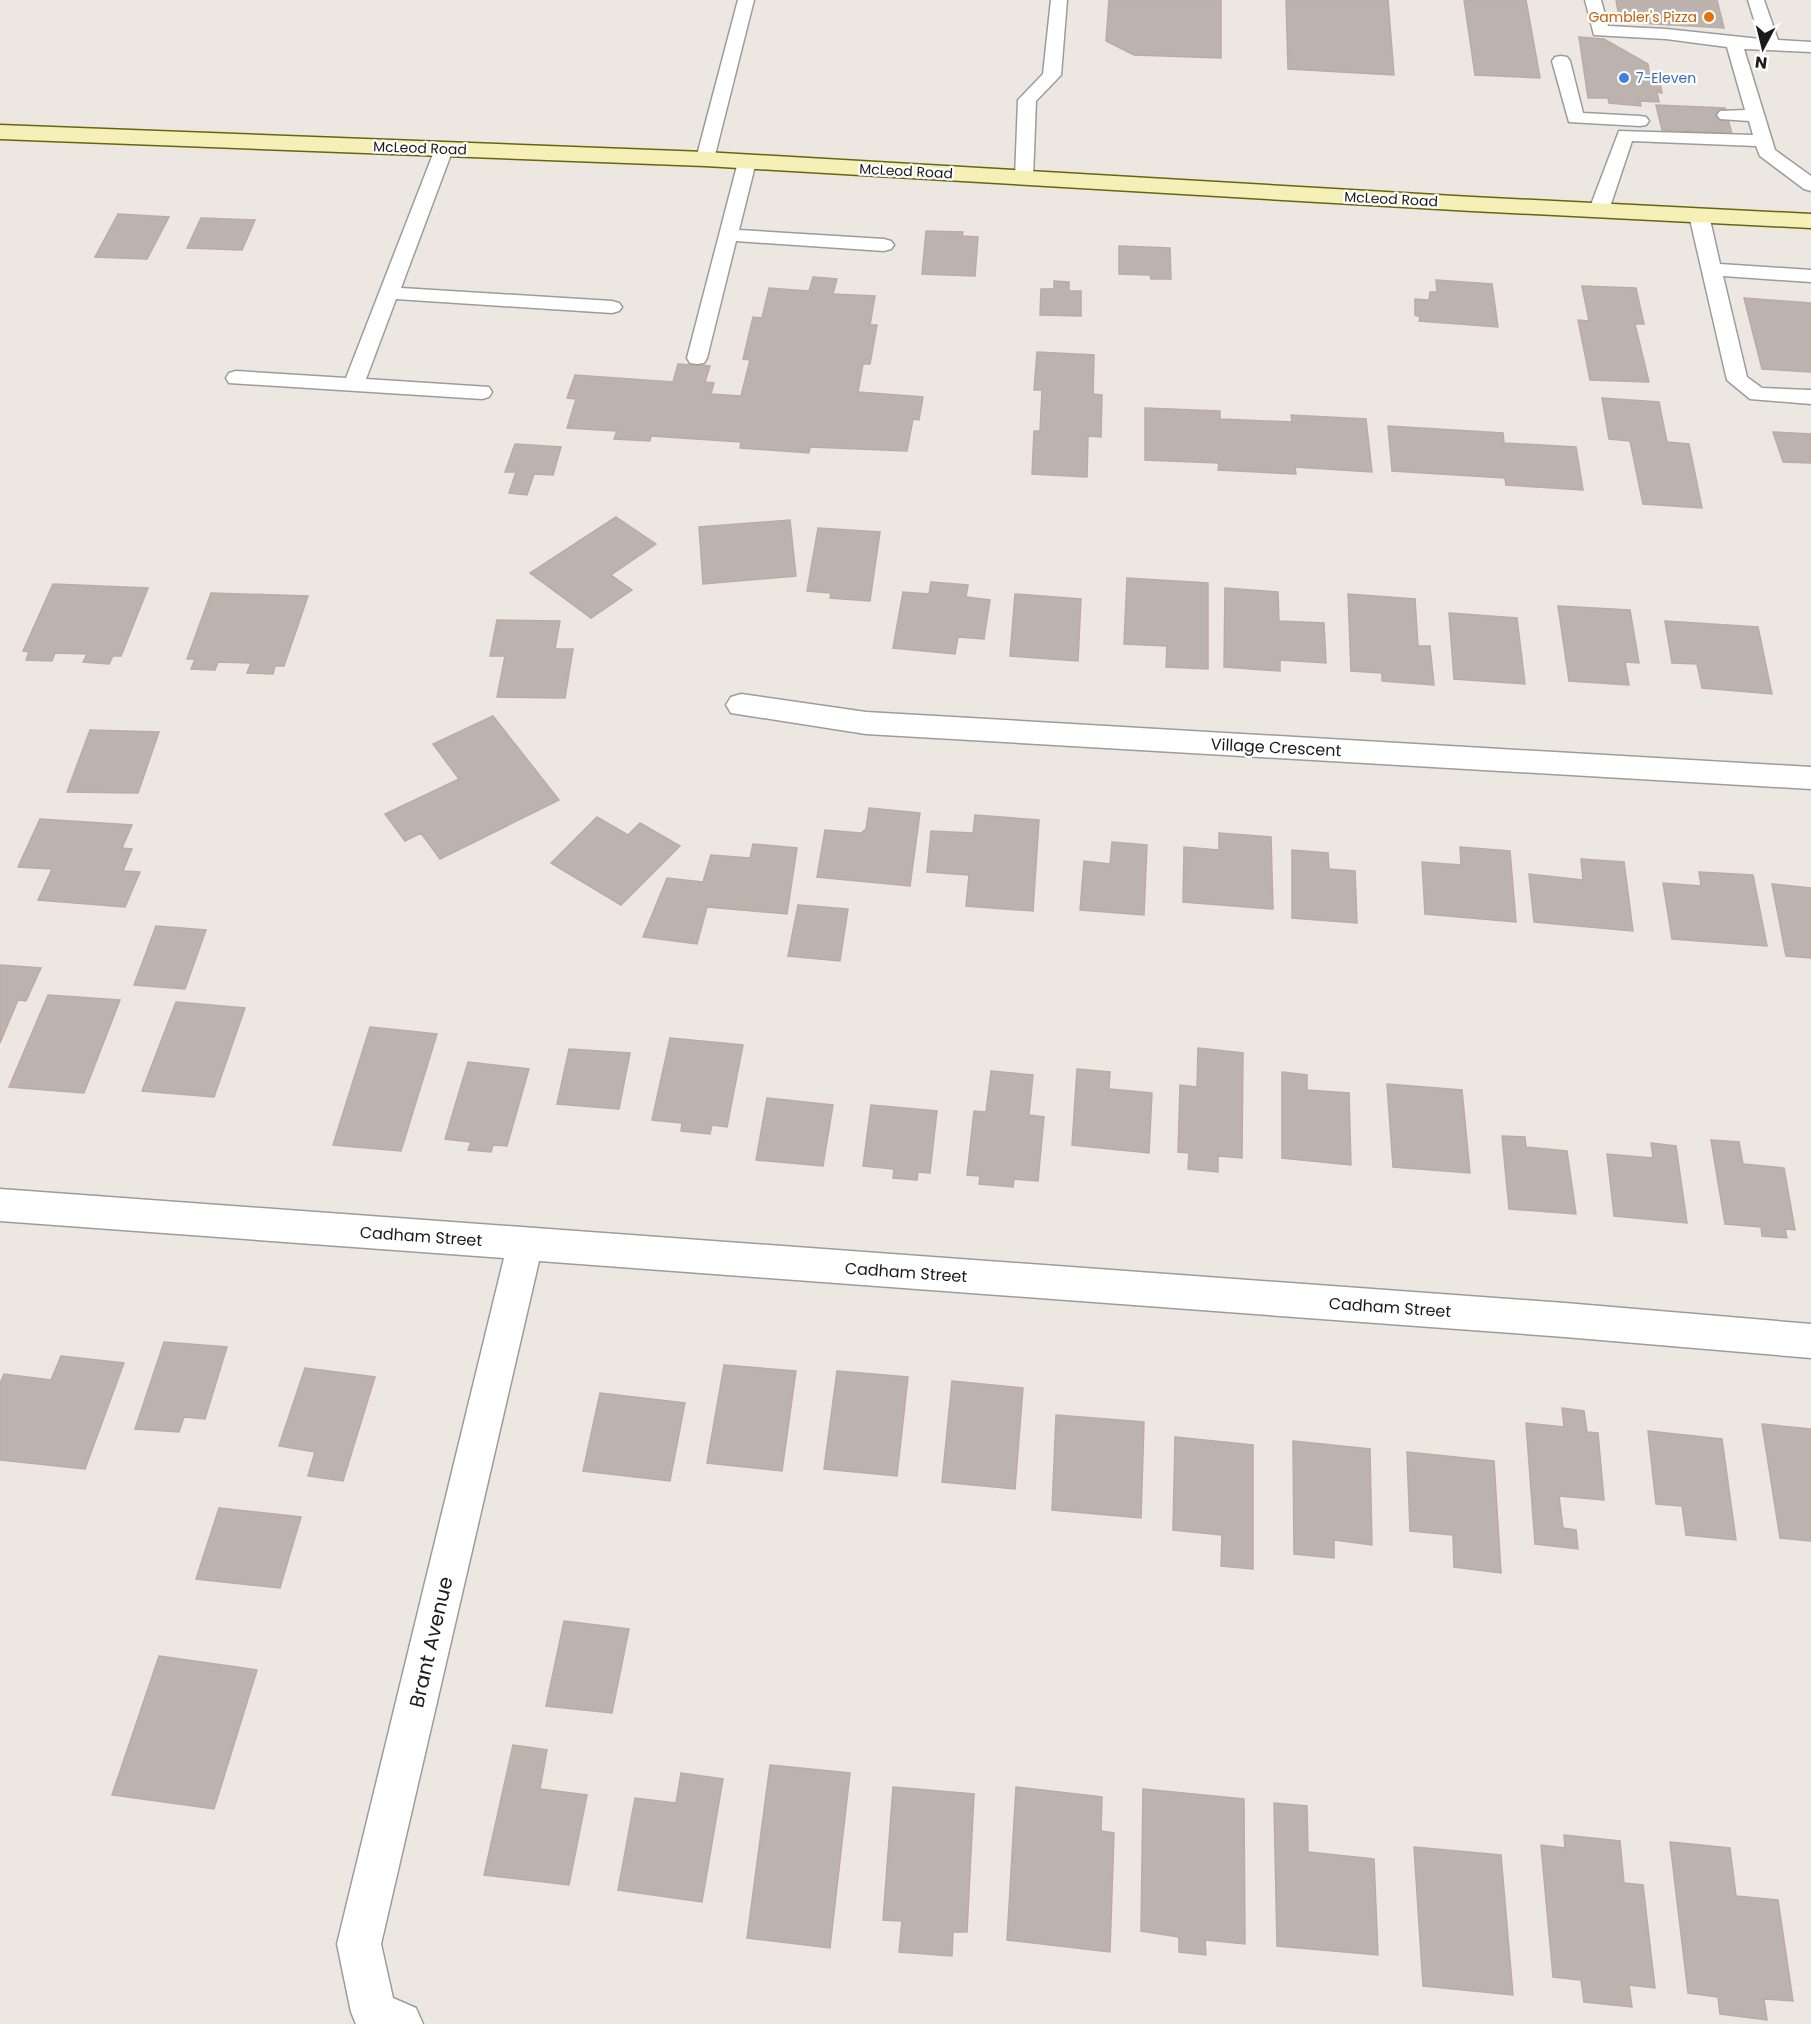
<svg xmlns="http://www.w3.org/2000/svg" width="1811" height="2024" font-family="Poppins,sans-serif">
<rect width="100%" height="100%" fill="#ece7e1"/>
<path fill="#bcb2ae" stroke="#bcaca4" stroke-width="1.5" d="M 1109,0 L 1221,0 L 1221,58 L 1134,55 L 1106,41 Z
M 1286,0 L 1388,0 L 1394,75 L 1288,69 Z
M 1464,0 L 1526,0 L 1540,78 L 1475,75 Z
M 1616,0 L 1717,0 L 1724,28 L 1620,22 Z
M 1579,37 L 1604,39 L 1648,64 L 1650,77 L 1659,77 L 1662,93 L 1657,92 L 1659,102 L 1640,101 L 1641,106 L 1609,103 L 1608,98 L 1588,98 Z
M 1656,105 L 1725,108 L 1732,134 L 1662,130 Z
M 118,214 L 169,217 L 147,259 L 95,257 Z
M 201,218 L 255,220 L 242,250 L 187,248 Z
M 926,231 L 963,232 L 962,236 L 978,237 L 975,276 L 922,274 Z
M 1119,246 L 1170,248 L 1171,279 L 1151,279 L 1150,275 L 1119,274 Z
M 813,277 L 837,279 L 833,294 L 875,296 L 870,325 L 877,325 L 870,364 L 863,364 L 858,392 L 923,397 L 919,420 L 913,419 L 907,451 L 810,447 L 809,453 L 740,448 L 741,442 L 651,436 L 650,441 L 614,439 L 617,431 L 567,428 L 576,399 L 567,398 L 575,375 L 673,382 L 678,364 L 710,366 L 705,382 L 714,383 L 711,394 L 741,396 L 750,360 L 743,359 L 753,317 L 762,318 L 769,288 L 809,291 Z
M 1436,280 L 1492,284 L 1498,327 L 1419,321 L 1420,317 L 1415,315 L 1415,299 L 1429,300 L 1430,292 L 1437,292 Z
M 1054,281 L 1069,282 L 1069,291 L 1081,291 L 1081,316 L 1040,315 L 1041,289 L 1054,289 Z
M 1582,286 L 1636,288 L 1644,324 L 1635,324 L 1649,382 L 1590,380 L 1578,320 L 1589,321 Z
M 1744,298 L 1811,303 L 1811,372 L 1762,369 Z
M 1037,352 L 1094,355 L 1093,394 L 1102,395 L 1101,437 L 1088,436 L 1087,477 L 1032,474 L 1034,431 L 1040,431 L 1042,390 L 1034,390 Z
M 1602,398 L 1659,402 L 1667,442 L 1689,444 L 1702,508 L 1643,504 L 1630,441 L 1609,439 Z
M 1145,408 L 1220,411 L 1220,419 L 1292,422 L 1291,415 L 1366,419 L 1372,472 L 1295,467 L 1296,474 L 1218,470 L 1219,463 L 1145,460 Z
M 1388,426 L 1503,433 L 1504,443 L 1576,447 L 1583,490 L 1506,485 L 1505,478 L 1392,471 Z
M 1773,432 L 1811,434 L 1811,463 L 1783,462 Z
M 515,444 L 561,447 L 553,475 L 534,474 L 527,495 L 509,493 L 516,472 L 505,472 Z
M 616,517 L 656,544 L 611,575 L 632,590 L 591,618 L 530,573 Z
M 790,520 L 796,576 L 703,584 L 699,527 Z
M 818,528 L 880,532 L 870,601 L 830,598 L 831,593 L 807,591 Z
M 1127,578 L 1208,583 L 1208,669 L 1166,667 L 1167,646 L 1124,644 Z
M 931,582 L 968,585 L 966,597 L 990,600 L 984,639 L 958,637 L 955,654 L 893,648 L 903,592 L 929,594 Z
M 53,584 L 148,588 L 121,656 L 113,656 L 109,664 L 83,662 L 87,654 L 55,653 L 52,661 L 26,660 L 29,652 L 23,651 Z
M 1225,588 L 1278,592 L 1279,621 L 1324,623 L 1326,663 L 1280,660 L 1280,671 L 1224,667 Z
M 211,593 L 308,596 L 284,666 L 275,666 L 273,674 L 247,673 L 251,663 L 218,662 L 215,670 L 191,669 L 195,659 L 187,659 Z
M 1015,594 L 1081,599 L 1078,661 L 1010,656 Z
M 1348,594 L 1415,599 L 1418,646 L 1430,646 L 1434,685 L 1382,681 L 1382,673 L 1351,671 Z
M 1558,606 L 1630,610 L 1639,663 L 1625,662 L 1629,685 L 1569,681 Z
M 1449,613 L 1517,618 L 1525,684 L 1454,679 Z
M 497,620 L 560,621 L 555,649 L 573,649 L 565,698 L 497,697 L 505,656 L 490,656 Z
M 1665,621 L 1758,627 L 1772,694 L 1702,688 L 1697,664 L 1672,663 Z
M 493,716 L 559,800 L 440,859 L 421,833 L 405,841 L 385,814 L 459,779 L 433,744 Z
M 90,730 L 159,732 L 138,793 L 67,792 Z
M 869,808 L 920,813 L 910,886 L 817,877 L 825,830 L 861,833 L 866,829 Z
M 975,815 L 1039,820 L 1033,911 L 966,906 L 969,875 L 927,872 L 931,831 L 973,833 Z
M 597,817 L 628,835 L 640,823 L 680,846 L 621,905 L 551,863 Z
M 40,819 L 132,825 L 122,848 L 132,849 L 123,871 L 140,872 L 125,907 L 38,900 L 52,869 L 18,867 Z
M 1219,833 L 1271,837 L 1273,909 L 1183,902 L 1184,847 L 1219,850 Z
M 1112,842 L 1147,845 L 1144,915 L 1080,910 L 1084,861 L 1110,864 Z
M 753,844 L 797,848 L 787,914 L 707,907 L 697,944 L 643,937 L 667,878 L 703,882 L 711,855 L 750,858 Z
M 1460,847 L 1510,851 L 1516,922 L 1425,914 L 1422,862 L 1461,865 Z
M 1292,850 L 1328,853 L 1329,869 L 1355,871 L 1357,923 L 1292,918 Z
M 1581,859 L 1624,862 L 1633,931 L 1534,922 L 1529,874 L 1583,880 Z
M 1699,872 L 1753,875 L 1767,946 L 1672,939 L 1663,883 L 1701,886 Z
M 1772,884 L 1811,888 L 1811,958 L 1786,956 Z
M 798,905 L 848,909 L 840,961 L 788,956 Z
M 156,926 L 206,930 L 185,989 L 134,985 Z
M 0,965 L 41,968 L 26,1001 L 18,1000 L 0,1043 Z
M 48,995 L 120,1000 L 84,1093 L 9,1087 Z
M 176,1002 L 245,1008 L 214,1097 L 142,1091 Z
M 370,1027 L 437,1034 L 401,1151 L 333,1145 Z
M 670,1038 L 743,1045 L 727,1127 L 712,1125 L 710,1134 L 681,1131 L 682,1123 L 652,1120 Z
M 1198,1048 L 1243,1053 L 1242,1158 L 1218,1156 L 1218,1172 L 1188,1169 L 1189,1153 L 1178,1152 L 1180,1085 L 1197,1087 Z
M 569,1049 L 630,1053 L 619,1109 L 557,1104 Z
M 468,1062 L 529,1069 L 507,1146 L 493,1145 L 491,1152 L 468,1150 L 471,1142 L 445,1139 Z
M 1077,1069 L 1110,1072 L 1109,1089 L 1152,1093 L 1149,1153 L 1072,1145 Z
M 991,1071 L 1033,1075 L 1029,1115 L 1044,1117 L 1038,1181 L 1014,1179 L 1013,1187 L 979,1184 L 980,1176 L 967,1175 L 974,1111 L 986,1112 Z
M 1282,1072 L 1307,1075 L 1307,1090 L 1349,1093 L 1351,1165 L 1282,1158 Z
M 1387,1084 L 1462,1090 L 1470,1173 L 1393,1167 Z
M 767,1098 L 833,1105 L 823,1166 L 756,1160 Z
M 871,1105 L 937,1111 L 930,1173 L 918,1172 L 917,1180 L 893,1178 L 894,1169 L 863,1166 Z
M 1502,1136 L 1525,1137 L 1526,1147 L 1567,1151 L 1576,1214 L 1509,1209 Z
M 1711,1140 L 1739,1142 L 1743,1164 L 1784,1168 L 1795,1230 L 1785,1229 L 1787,1238 L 1762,1236 L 1761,1227 L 1725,1224 Z
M 1651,1143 L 1676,1146 L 1687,1223 L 1614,1216 L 1607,1154 L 1653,1158 Z
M 164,1342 L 227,1347 L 205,1419 L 184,1417 L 179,1432 L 135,1429 Z
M 61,1356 L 124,1363 L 85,1469 L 0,1460 L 0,1383 L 4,1374 L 51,1380 Z
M 724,1365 L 796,1371 L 782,1471 L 707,1463 Z
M 305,1368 L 375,1377 L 343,1481 L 308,1476 L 315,1452 L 279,1446 Z
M 837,1371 L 908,1377 L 897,1476 L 824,1469 Z
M 952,1381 L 1023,1388 L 1015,1489 L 942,1482 Z
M 600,1393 L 685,1403 L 670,1481 L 583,1471 Z
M 1562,1408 L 1584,1411 L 1587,1432 L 1598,1433 L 1604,1500 L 1559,1496 L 1563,1528 L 1576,1530 L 1578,1549 L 1535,1544 L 1526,1423 L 1564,1427 Z
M 1056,1415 L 1144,1422 L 1141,1518 L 1052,1510 Z
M 1762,1424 L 1811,1429 L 1811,1541 L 1780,1538 Z
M 1648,1431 L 1722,1439 L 1736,1540 L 1686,1535 L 1682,1506 L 1656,1504 Z
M 1175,1437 L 1253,1445 L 1253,1569 L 1221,1566 L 1222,1535 L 1173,1530 Z
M 1293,1441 L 1370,1449 L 1372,1545 L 1334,1540 L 1334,1558 L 1294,1554 Z
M 1407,1452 L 1494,1461 L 1501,1573 L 1454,1567 L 1453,1535 L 1410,1531 Z
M 219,1508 L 301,1517 L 280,1588 L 196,1579 Z
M 564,1621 L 629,1629 L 612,1713 L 546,1706 Z
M 159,1656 L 257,1670 L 214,1809 L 112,1795 Z
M 513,1745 L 547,1750 L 540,1789 L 587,1795 L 569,1885 L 484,1875 Z
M 770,1765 L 850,1773 L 830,1948 L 747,1938 Z
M 681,1773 L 723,1779 L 702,1902 L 618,1890 L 635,1798 L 676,1803 Z
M 893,1787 L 974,1794 L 967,1932 L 953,1932 L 952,1956 L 899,1952 L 902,1921 L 883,1920 Z
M 1016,1787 L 1102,1797 L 1101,1831 L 1114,1833 L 1110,1952 L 1007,1940 Z
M 1143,1789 L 1244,1799 L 1245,1944 L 1205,1940 L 1206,1955 L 1179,1952 L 1179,1937 L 1141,1931 Z
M 1274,1803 L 1307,1806 L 1308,1852 L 1374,1859 L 1378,1955 L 1277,1946 Z
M 1564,1835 L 1620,1841 L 1624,1883 L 1643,1885 L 1655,1988 L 1629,1985 L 1632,2007 L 1584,2002 L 1581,1980 L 1553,1977 L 1541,1845 L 1565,1848 Z
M 1670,1842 L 1730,1848 L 1736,1896 L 1778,1900 L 1793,2001 L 1764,1999 L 1767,2020 L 1720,2014 L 1718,1997 L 1688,1993 Z
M 1414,1847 L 1501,1855 L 1513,1995 L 1423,1986 Z"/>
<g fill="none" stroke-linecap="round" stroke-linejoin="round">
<g stroke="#9c9c9c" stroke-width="3">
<path id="service" d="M 738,0 L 754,0 L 714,159 L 712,163 L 698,163 L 696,159 Z
M 1051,0 L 1067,0 L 1061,75 L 1036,101 L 1033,178 L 1031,182 L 1017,182 L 1015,178 L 1018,100 L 1043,74 Z
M 1585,0 L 1601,0 L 1608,26 L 1666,29 L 1760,39 L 1748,0 L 1764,0 L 1778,40 L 1811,42 L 1811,52 L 1744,49 L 1775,150 L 1811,176 L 1811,191 L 1804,189 L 1760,156 L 1756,146 L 1632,141 L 1609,210 L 1606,214 L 1592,214 L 1589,210 L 1619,131 L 1753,135 L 1749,121 L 1720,119 L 1717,115 L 1720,111 L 1745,110 L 1727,47 L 1666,39 L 1594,35 Z
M 1561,56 L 1567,57 L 1570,61 L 1583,113 L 1640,116 L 1646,117 L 1649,121 L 1646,125 L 1640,126 L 1569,122 L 1552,61 L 1555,57 Z
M 444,143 L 451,145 L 453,149 L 401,288 L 612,301 L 619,303 L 622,307 L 619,311 L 612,313 L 396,299 L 366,379 L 489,387 L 492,392 L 489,397 L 482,399 L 229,383 L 226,378 L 229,373 L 236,371 L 346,378 L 435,149 L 437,145 Z
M 747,156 L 754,158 L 756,162 L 739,230 L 884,239 L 891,241 L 894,245 L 891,249 L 884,251 L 736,241 L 707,358 L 704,363 L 697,364 L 690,363 L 687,358 L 738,162 L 740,158 Z
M 1699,209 L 1706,211 L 1709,215 L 1720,264 L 1811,270 L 1811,282 L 1723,276 L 1747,377 L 1762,388 L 1811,390 L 1811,404 L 1750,399 L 1727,380 L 1689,215 L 1692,211 Z"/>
</g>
<g stroke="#9c9c9c" stroke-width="3">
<path id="minor" d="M 741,694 L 866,712 L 1811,767 L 1811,789 L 866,734 L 731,713 L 726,705 L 731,697 Z
M 0,1189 L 1565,1303 L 1811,1324 L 1811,1358 L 1565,1337 L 539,1261 L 381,1944 L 393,1998 L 416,2008 L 423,2024 L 356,2024 L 351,2012 L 337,1944 L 504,1258 L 0,1221 Z"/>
</g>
<g stroke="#67660c" stroke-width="3">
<path id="secondary" d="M 0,125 L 705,152 L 1472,197 L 1811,214 L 1811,228 L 1472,211 L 705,166 L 0,139 Z"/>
</g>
<use href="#service" fill="#fff" fill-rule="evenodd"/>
<use href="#minor" fill="#fff" fill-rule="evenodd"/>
<use href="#secondary" fill="#f4f0b7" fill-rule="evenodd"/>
</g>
<circle fill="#e8710a" stroke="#fff" stroke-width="2" cx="1709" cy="17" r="6"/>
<circle fill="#3f7fe0" stroke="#fff" stroke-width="2" cx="1624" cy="78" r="6"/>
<g text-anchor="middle" stroke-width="4.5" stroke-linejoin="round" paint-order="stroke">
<g font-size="14" fill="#c56008" stroke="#fff" text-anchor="end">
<text x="1697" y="22">Gambler's Pizza</text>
</g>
<g font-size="14" fill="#366cbe" stroke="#fff" text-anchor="start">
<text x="1636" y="83">7-Eleven</text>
</g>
<g font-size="14" fill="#1b1b1b" stroke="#fff">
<text transform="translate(420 148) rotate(2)" y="5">McLeod Road</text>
<text transform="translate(906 171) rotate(3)" y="5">McLeod Road</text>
<text transform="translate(1391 199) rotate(3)" y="5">McLeod Road</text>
</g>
<g font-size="16" fill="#1b1b1b" stroke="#fff">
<text transform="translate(1276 747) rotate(3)" y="6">Village Crescent</text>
<text transform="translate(421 1236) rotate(4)" y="6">Cadham Street</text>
<text transform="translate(906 1272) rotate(4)" y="6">Cadham Street</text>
<text transform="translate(1390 1307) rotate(4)" y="6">Cadham Street</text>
</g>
<g font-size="20" fill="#1b1b1b" stroke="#fff">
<text transform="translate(431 1642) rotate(-77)" y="7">Brant Avenue</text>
</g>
</g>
<g transform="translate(1763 48) rotate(187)" stroke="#ffffff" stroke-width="4.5" paint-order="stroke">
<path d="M0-4.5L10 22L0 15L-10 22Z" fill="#1b1b1b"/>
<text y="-9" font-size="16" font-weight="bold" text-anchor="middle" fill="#1b1b1b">N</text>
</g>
</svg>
